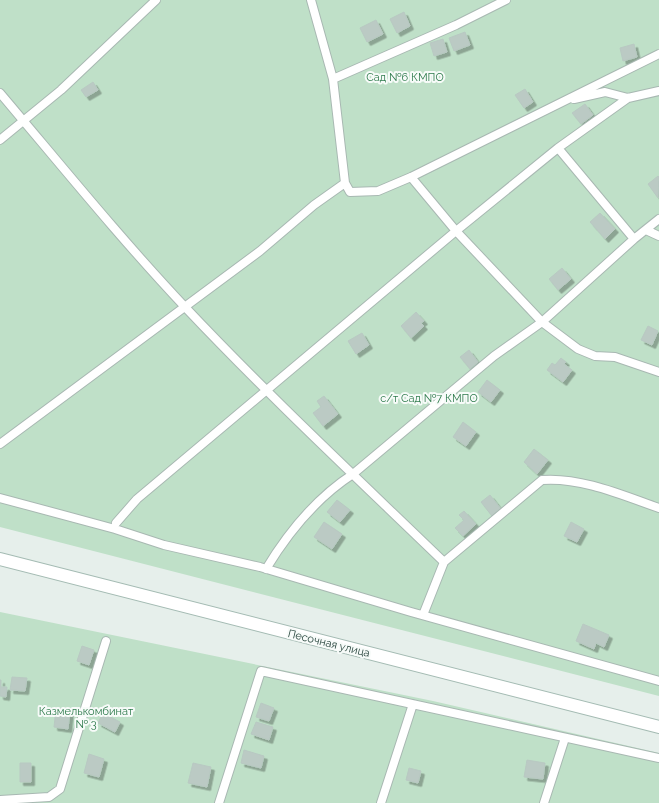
<svg xmlns="http://www.w3.org/2000/svg" width="659" height="803" font-family="Raleway,sans-serif">
<defs>
<filter id="shadow"><feDropShadow dx="3.5" dy="3.5" stdDeviation="0" flood-color="#0004"/></filter>
</defs>
<rect width="100%" height="100%" fill="#e6efeb"/>
<path fill="#bfe0c8" d="M 0,0 L 659,0 L 659,696 L 0,527 Z
M 0,612 L 433,701 L 659,753 L 659,803 L 0,803 Z"/>
<path fill="#bbcac4" stroke="#b8c9c2" filter="url(#shadow)" d="M 404,12 L 410,26 L 397,33 L 390,19 Z
M 376,20 L 383,34 L 367,42 L 360,28 Z
M 465,32 L 470,45 L 454,51 L 449,38 Z
M 443,39 L 447,52 L 434,56 L 430,43 Z
M 634,44 L 637,57 L 623,61 L 620,48 Z
M 93,82 L 98,90 L 86,97 L 81,90 Z
M 525,89 L 533,102 L 524,108 L 515,95 Z
M 585,104 L 593,115 L 581,124 L 572,113 Z
M 658,176 L 659,177 L 658,198 L 648,184 Z
M 600,213 L 615,229 L 605,239 L 590,222 Z
M 562,268 L 571,279 L 558,290 L 549,279 Z
M 416,312 L 424,321 L 421,323 L 424,326 L 411,338 L 401,326 Z
M 648,326 L 658,331 L 652,345 L 641,340 Z
M 362,333 L 369,345 L 356,354 L 348,341 Z
M 469,350 L 478,362 L 470,369 L 460,357 Z
M 561,358 L 566,362 L 564,364 L 572,370 L 563,382 L 547,370 L 552,363 L 555,365 Z
M 487,380 L 500,390 L 491,402 L 478,392 Z
M 324,396 L 338,414 L 323,426 L 313,413 L 321,407 L 317,401 Z
M 463,422 L 476,432 L 466,446 L 453,437 Z
M 534,449 L 548,460 L 537,474 L 524,462 Z
M 490,495 L 501,509 L 492,516 L 481,502 Z
M 337,500 L 350,510 L 340,522 L 327,512 Z
M 464,511 L 476,524 L 463,536 L 455,528 L 464,520 L 459,515 Z
M 324,522 L 342,534 L 332,549 L 314,537 Z
M 571,522 L 584,529 L 577,542 L 564,536 Z
M 583,624 L 609,635 L 604,647 L 596,643 L 594,649 L 576,641 Z
M 82,646 L 94,650 L 89,665 L 77,661 Z
M 12,677 L 27,678 L 25,691 L 10,690 Z
M 0,680 L 1,680 L 1,687 L 7,687 L 6,697 L 0,696 Z
M 261,703 L 274,708 L 269,721 L 256,717 Z
M 56,708 L 70,710 L 68,729 L 54,727 Z
M 103,713 L 120,722 L 115,732 L 98,723 Z
M 256,722 L 273,727 L 269,740 L 251,734 Z
M 244,750 L 264,756 L 261,768 L 241,763 Z
M 89,754 L 104,759 L 99,777 L 84,773 Z
M 527,760 L 545,763 L 543,779 L 524,777 Z
M 20,763 L 31,763 L 31,782 L 20,782 Z
M 193,763 L 211,767 L 207,787 L 188,783 Z
M 409,768 L 421,771 L 418,783 L 406,780 Z"/>
<g fill="none" stroke-linecap="round" stroke-linejoin="round">
<g stroke="#a8b8b2" stroke-width="10">
<path id="lane" d="M 311,0 L 333,79 L 345,183 L 350,192 L 378,191 L 411,177 L 659,54
M 333,79 L 456,25 L 506,0
M 0,93 C 61,165 120,238 185,307 C 268,395 357,478 444,562
M 574,99 L 605,92 L 628,98 L 659,91
M 0,140 L 61,90 L 156,0
M 558,148 L 634,239
M 411,177 L 456,231 L 542,322 L 578,349 L 595,356 L 615,357 L 659,372
M 646,230 L 659,236
M 0,444 L 260,251 L 314,205 L 345,183
M 0,498 L 115,529 L 164,545 L 260,567 L 411,612 L 659,681
M 116,523 L 137,499 L 456,231 L 558,148 L 628,98
M 266,569 C 289,531 316,498 353,474 L 494,356 L 542,322 L 634,239 L 659,219
M 423,615 L 444,562 L 542,480 C 581,477 622,495 659,508
M 0,800 L 49,797 L 60,789 L 106,641
M 219,803 L 261,671 L 659,758
M 381,803 L 413,704
M 544,803 L 565,738"/>
</g>
<g stroke="#a4bbb3" stroke-width="14">
<path id="secondary" d="M 0,559 L 659,727"/>
</g>
<use href="#lane" stroke="#fff" stroke-width="8"/>
<use href="#secondary" stroke="#fff" stroke-width="12"/>
</g>
<g text-anchor="middle" stroke-width="4" stroke-linejoin="round" paint-order="stroke">
<g font-size="11" fill="#2d7a4b" stroke="#f7fbf9">
<text x="405" y="81">Сад №6 КМПО</text>
<text x="429" y="402">с/т Сад №7 КМПО</text>
<text x="86" y="715">Казмелькомбинат<tspan x="86" dy="13">№ 3</tspan></text>
</g>
<g font-size="11" fill="#24423a" stroke="#f7fbf9">
<text transform="translate(329 643) rotate(14)" y="4">Песочная улица</text>
</g>
</g>
</svg>
